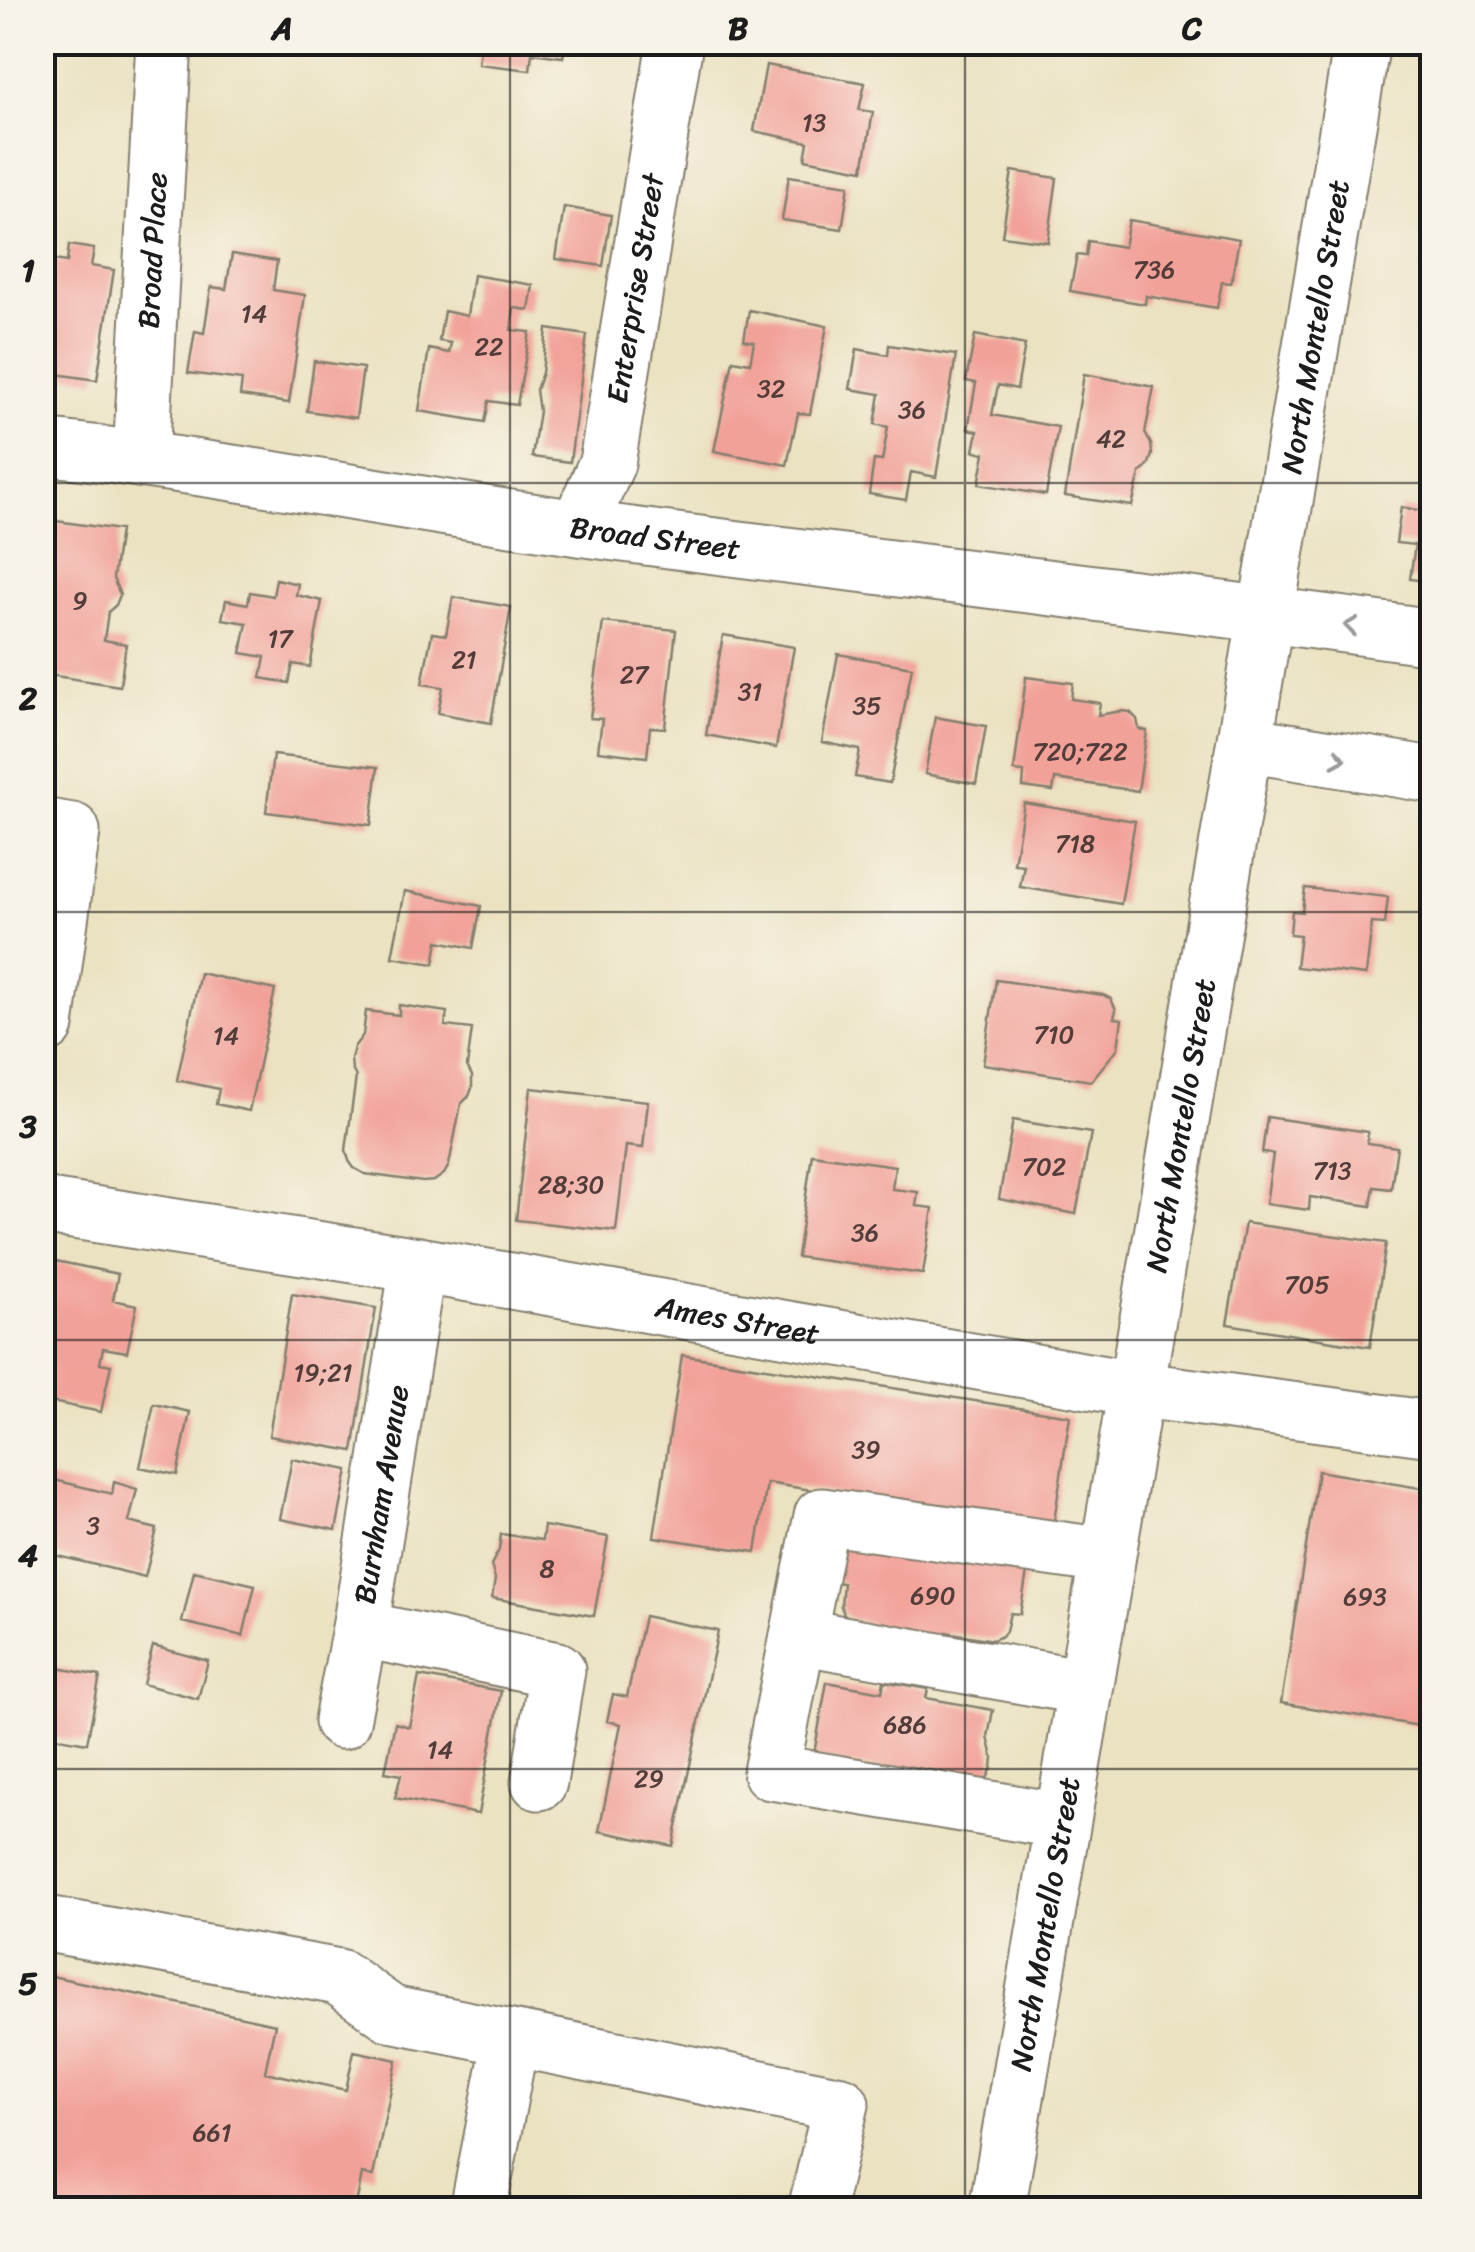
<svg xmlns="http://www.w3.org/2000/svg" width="1475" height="2252" font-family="Sriracha,sans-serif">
<rect width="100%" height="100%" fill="#f7f3e8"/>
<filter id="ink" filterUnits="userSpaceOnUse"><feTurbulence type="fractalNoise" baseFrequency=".01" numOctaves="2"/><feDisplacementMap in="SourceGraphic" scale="20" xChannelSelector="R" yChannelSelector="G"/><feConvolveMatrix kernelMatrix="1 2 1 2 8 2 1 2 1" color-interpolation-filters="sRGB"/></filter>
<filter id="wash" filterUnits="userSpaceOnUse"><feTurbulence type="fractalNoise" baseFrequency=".0048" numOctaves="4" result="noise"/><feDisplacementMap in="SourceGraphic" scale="40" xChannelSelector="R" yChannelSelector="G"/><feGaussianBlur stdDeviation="2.25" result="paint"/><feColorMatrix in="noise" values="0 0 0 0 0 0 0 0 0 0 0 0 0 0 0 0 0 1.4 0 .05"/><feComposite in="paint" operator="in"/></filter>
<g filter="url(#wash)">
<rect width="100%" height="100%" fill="#ebe2c1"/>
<g id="blocks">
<path fill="#f2a199" d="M 481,42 L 596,42 L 595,50 L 565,47 L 563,57 L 532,53 L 530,70 L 478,64 Z
M 766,65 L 865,83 L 859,110 L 873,112 L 863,170 L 805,159 L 808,142 L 754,131 Z
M 1012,171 L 1057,178 L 1048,242 L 1002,236 Z
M 789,176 L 849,185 L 842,229 L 782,220 Z
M 564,207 L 611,215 L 603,266 L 556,259 Z
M 1129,220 L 1239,239 L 1231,283 L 1222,282 L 1217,308 L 1146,296 L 1145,304 L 1070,291 L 1077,255 L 1086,256 L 1088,241 L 1124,247 Z
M 69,245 L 94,249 L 91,266 L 114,270 L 97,380 L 42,372 L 42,258 L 67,262 Z
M 232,254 L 277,261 L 273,290 L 305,295 L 289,403 L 240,396 L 242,380 L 188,373 L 195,331 L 204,333 L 211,287 L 226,289 Z
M 473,275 L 533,285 L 529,310 L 514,308 L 511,330 L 530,332 L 517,405 L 489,401 L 485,422 L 419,411 L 429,349 L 449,353 L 451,343 L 439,341 L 444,311 L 467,316 Z
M 749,310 L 827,326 L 810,414 L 798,413 L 787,465 L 714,451 L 733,360 L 750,363 L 754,342 L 744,340 Z
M 547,329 L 587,335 L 570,462 L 532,457 L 539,411 L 536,390 L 542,373 Z
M 975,335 L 1025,345 L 1017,389 L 998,385 L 992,415 L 1058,427 L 1046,495 L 979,484 L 985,453 L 974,451 L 978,431 L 968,429 L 976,383 L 966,381 Z
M 889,345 L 956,355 L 936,477 L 911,472 L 906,500 L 869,494 L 874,460 L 882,461 L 888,427 L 875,424 L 880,394 L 850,389 L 857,349 L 888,355 Z
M 314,361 L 363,368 L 356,418 L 307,411 Z
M 1084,374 L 1154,387 L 1145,433 L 1151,444 L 1152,455 L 1148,466 L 1140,473 L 1132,506 L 1065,496 Z
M 1432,488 L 1432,582 L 1410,579 L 1415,545 L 1396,543 L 1401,507 L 1423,511 L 1422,501 L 1426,492 Z
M 42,519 L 120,530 L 113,578 L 120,595 L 116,605 L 108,612 L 104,640 L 126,644 L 120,686 L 42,674 Z
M 276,579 L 298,584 L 296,595 L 322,601 L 310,667 L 293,664 L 289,683 L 261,678 L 265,657 L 241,653 L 247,623 L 222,619 L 226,600 L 248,604 L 250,592 L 273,596 Z
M 453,597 L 511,607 L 491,723 L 438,713 L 443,687 L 422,684 L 432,633 L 446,635 Z
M 603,622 L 676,630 L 665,728 L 650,727 L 647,757 L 598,751 L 602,719 L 590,718 Z
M 723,635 L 794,647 L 776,748 L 706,735 Z
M 838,654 L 912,667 L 890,783 L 855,777 L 860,750 L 822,742 Z
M 1026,677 L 1073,683 L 1071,699 L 1100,703 L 1098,715 L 1122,711 L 1130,712 L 1137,719 L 1139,729 L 1147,731 L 1138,791 L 1055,779 L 1053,791 L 1023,787 L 1024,772 L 1014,771 Z
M 935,717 L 986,726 L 976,784 L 925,774 Z
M 273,755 L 378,767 L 371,825 L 266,812 Z
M 1024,803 L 1135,821 L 1121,904 L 1020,887 L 1024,865 L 1014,864 Z
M 1305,888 L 1388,897 L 1385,924 L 1372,923 L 1366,975 L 1296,967 L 1300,935 L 1290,934 L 1292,911 L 1302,912 Z
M 405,891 L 481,906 L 473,948 L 438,941 L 434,964 L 392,957 Z
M 200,973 L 275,990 L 249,1111 L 216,1104 L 219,1089 L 177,1080 Z
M 996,980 L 1103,995 L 1111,999 L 1116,1010 L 1114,1018 L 1122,1019 L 1118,1048 L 1091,1081 L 983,1064 Z
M 399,1005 L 447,1012 L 445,1026 L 472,1029 L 467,1066 L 472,1076 L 472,1088 L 469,1096 L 461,1104 L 449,1165 L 444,1174 L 434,1181 L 423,1182 L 365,1174 L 354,1168 L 349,1161 L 346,1150 L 356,1077 L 352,1069 L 351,1059 L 354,1047 L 363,1035 L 366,1011 L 399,1015 Z
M 531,1088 L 648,1101 L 643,1148 L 626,1146 L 616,1231 L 516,1220 Z
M 1267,1117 L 1368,1132 L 1367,1143 L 1397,1147 L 1391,1189 L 1374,1187 L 1371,1206 L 1310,1197 L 1309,1210 L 1266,1204 L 1273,1154 L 1262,1153 Z
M 1013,1120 L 1091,1133 L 1076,1214 L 999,1199 Z
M 812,1154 L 895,1166 L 892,1189 L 918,1192 L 916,1206 L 933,1208 L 923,1274 L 797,1257 Z
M 1245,1223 L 1386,1243 L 1370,1347 L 1227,1324 Z
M 56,1261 L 118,1274 L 113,1300 L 137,1305 L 127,1352 L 103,1348 L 100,1363 L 111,1365 L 101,1412 L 42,1400 L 42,1327 Z
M 292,1294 L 376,1308 L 353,1451 L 269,1436 Z
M 682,1355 L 1070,1416 L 1053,1528 L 767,1483 L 756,1552 L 654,1537 Z
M 154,1404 L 190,1412 L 177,1475 L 140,1467 Z
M 292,1459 L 348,1470 L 336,1530 L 280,1519 Z
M 1318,1471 L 1432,1490 L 1432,1728 L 1281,1703 Z
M 46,1478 L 112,1494 L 114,1482 L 137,1489 L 129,1522 L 157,1529 L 145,1577 L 42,1552 L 42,1494 Z
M 544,1526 L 608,1537 L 594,1616 L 492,1598 L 495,1579 L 491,1565 L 499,1550 L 501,1534 L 542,1540 Z
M 841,1535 L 1028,1566 L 1020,1614 L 1010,1613 L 1006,1631 L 1002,1636 L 993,1640 L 946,1632 L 945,1643 L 851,1619 L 844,1614 L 841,1606 L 843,1583 L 834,1582 Z
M 194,1571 L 255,1585 L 243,1636 L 182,1622 Z
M 644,1616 L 718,1631 L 673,1846 L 599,1831 L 621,1724 L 607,1721 L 613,1694 L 627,1697 Z
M 153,1646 L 208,1661 L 198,1699 L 143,1684 Z
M 42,1665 L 100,1676 L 87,1743 L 42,1735 Z
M 419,1676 L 501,1691 L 478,1814 L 395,1798 L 401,1775 L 385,1772 L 395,1723 L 409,1727 Z
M 884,1681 L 928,1689 L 926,1698 L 993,1710 L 988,1737 L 993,1757 L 992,1768 L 983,1787 L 813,1759 L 827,1682 L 882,1692 Z
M 42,1974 L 275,2024 L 265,2072 L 346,2090 L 354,2051 L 397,2060 L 373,2176 L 362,2174 L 355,2210 L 42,2210 Z"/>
</g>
</g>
<g filter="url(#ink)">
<use href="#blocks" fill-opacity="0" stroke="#847f6e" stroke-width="2.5"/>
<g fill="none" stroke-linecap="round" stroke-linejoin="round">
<g stroke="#847f6e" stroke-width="59">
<g id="minor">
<path id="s1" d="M 42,447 C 223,467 400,503 579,528 C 863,567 1149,597 1432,637"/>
<path id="s2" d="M 141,458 L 164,42"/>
<path id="s3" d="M 578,528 L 607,463 L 675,42"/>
<path d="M 1246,744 L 1432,775"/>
<path d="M 42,826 L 72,831 L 46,1025"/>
<path id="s4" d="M 42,1206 L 418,1265 L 1134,1389 L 1432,1429"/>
<path d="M 360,1629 L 557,1670 L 539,1782"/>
<path d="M 798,1636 L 1085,1687"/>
<path id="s5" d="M 342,1721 L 360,1629 L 418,1265"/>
<path d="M 1062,1821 L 771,1772 L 822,1516 L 1106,1556"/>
<path d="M 42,1923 L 339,1977 L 391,2014 L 841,2104 L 816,2210"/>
<path d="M 478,2210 L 511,2039"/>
</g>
</g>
<g stroke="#847f6e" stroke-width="59">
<g id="major">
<path id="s6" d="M 997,2210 C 1118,1487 1244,766 1362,42"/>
</g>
</g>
<use href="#minor" stroke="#fff" stroke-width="55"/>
<use href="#major" stroke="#fff" stroke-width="55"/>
</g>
<defs><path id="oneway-chevron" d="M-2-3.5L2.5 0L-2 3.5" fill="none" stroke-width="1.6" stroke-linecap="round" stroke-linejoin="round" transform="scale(2.5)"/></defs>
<g stroke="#999">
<use href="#oneway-chevron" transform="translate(1351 626) rotate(-172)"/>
<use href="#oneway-chevron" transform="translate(1339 759) rotate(10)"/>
</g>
</g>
<path fill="none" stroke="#1c1c1c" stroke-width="2.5" stroke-opacity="0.55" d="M 510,42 L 510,2210M 965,42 L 965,2210M 42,483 L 1432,483M 42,912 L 1432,912M 42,1340 L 1432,1340M 42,1769 L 1432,1769"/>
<g text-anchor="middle" stroke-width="8" stroke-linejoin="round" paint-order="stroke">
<g font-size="25" fill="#523d3b">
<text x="814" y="131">13</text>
<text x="1154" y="278">736</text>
<text x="254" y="322">14</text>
<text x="489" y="355">22</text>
<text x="771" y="397">32</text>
<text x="912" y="418">36</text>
<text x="1111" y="447">42</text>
<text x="80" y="609">9</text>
<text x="280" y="647">17</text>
<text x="464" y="668">21</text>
<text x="634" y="683">27</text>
<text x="750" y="700">31</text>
<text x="867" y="714">35</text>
<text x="1080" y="760">720;722</text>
<text x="1075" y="852">718</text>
<text x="1054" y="1043">710</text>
<text x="226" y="1044">14</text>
<text x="1044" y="1175">702</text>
<text x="1332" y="1179">713</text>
<text x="571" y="1193">28;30</text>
<text x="865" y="1241">36</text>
<text x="1307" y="1293">705</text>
<text x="323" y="1381">19;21</text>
<text x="866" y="1458">39</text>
<text x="93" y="1534">3</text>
<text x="547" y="1577">8</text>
<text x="933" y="1604">690</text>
<text x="1365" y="1605">693</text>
<text x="905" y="1733">686</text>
<text x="440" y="1758">14</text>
<text x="649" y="1787">29</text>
<text x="212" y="2141">661</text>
</g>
<g font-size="30" fill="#1c1c1c" stroke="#f7f3e8">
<text dy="10" stroke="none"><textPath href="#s2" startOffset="208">Broad Place</textPath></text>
<text dy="10" stroke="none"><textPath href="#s3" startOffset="248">Enterprise Street</textPath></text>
<text dy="10" stroke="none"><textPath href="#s6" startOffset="1910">North Montello Street</textPath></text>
<text dy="10" stroke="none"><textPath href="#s1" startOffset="620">Broad Street</textPath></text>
<text dy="10" stroke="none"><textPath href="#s6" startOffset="1100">North Montello Street</textPath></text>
<text dy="10" stroke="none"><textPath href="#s4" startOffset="705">Ames Street</textPath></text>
<text dy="10" stroke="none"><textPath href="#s5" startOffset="230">Burnham Avenue</textPath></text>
<text dy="10" stroke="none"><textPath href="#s6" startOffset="290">North Montello Street</textPath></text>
</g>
</g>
<rect width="1475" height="2252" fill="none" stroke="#f7f3e8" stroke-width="110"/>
<rect x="55" y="55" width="1365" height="2142" fill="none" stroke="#1c1c1c" stroke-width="4"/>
<g font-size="32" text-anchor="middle" font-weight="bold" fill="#1c1c1c">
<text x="282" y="39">A</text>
<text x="738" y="39">B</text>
<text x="1192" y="39">C</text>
<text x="28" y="281">1</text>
<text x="28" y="709">2</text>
<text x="28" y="1137">3</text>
<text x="28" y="1566">4</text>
<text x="28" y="1994">5</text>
</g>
</svg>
